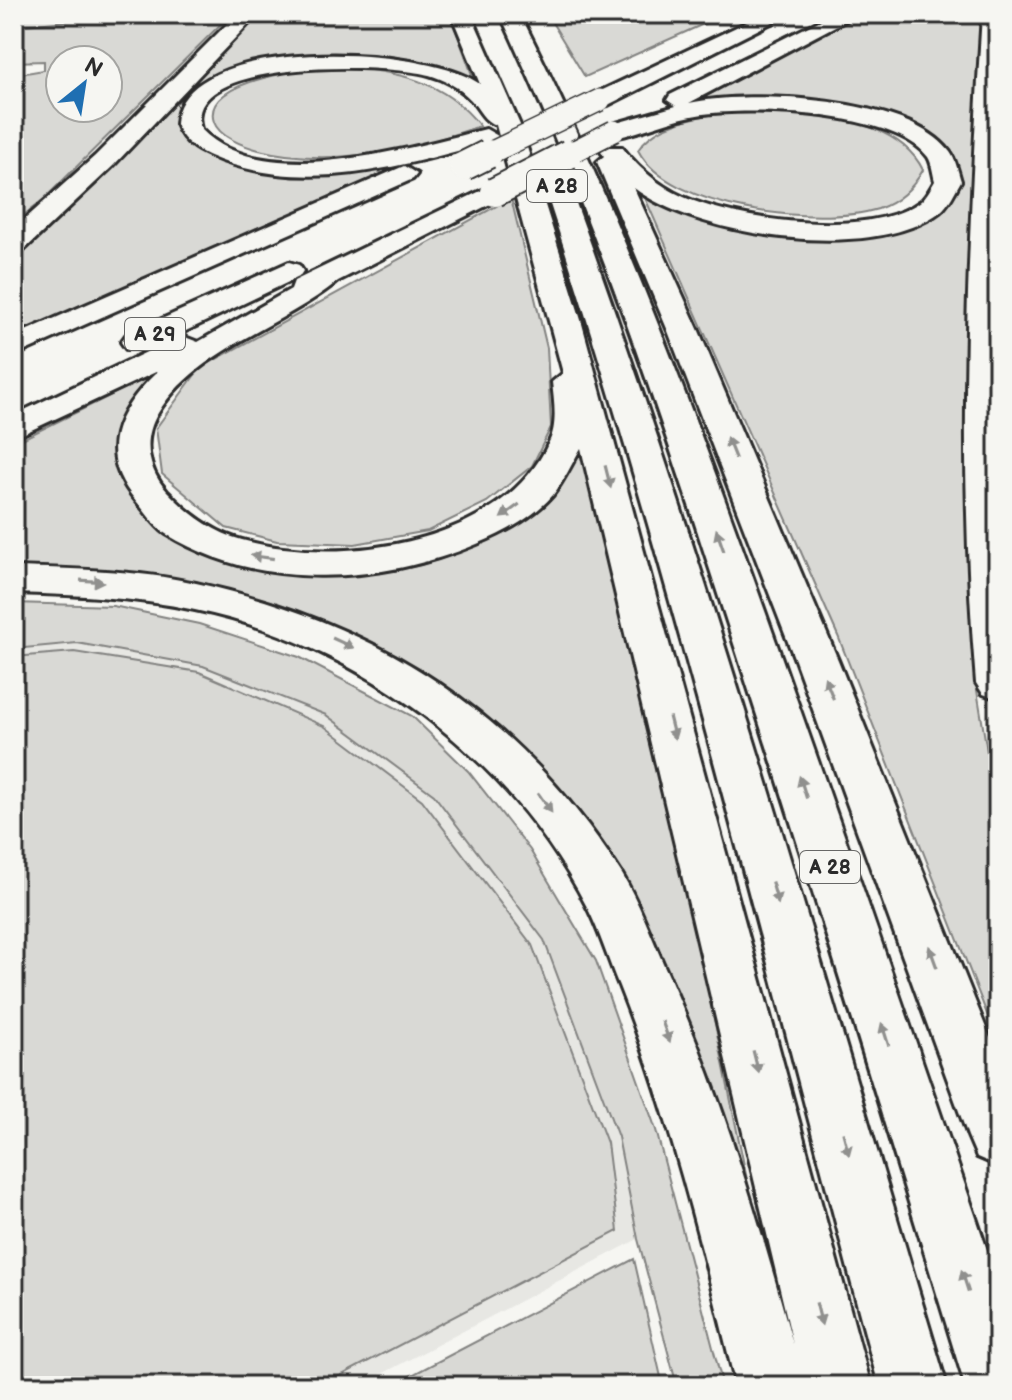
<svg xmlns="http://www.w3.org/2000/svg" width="1012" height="1400" font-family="'Balsamiq Sans',sans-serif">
<rect width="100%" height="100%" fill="#f6f6f2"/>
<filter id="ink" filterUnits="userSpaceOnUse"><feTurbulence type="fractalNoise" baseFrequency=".0125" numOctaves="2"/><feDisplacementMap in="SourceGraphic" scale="16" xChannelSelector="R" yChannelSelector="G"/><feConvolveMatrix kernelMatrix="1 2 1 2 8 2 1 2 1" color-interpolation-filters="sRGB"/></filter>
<g filter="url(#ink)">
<path fill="#e7e7e3" d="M 14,14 L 142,14 L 14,26 Z
M 77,643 L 203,666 L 326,715 L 434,795 L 544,940 L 618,1137 L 638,1239 L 359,1386 L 321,1386 L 618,1231 L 607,1143 L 532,945 L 422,800 L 74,652 L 14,657 L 14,649 Z"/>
<path fill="#d9d9d5" stroke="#828280" stroke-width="2" fill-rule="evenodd" d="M 142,14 L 231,14 L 45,198 L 14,223 L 14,75 L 44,70 L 44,61 L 14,62 L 14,26 ZM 60,60 L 108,60 L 108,108 L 60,108 Z
M 257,14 L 450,14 L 475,83 C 376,30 293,66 193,94 L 182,105 L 176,121 L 181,136 L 215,157 L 373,169 L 387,175 L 14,339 L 14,254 Z
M 547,14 L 726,14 L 585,77 Z
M 861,14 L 984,14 L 966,416 L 976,684 L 998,819 L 998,1042 L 838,636 L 642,191 L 813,235 L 947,203 C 1001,131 841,103 796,99 C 761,96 725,101 691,104 Z
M 341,66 C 398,73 442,78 480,126 C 412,150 331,168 259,150 C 244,146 219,137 214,122 C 199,78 316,68 341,66 Z
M 802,112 C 845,119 902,127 923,170 C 913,188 898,202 878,209 C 819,227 668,210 638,150 C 663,109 758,109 802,112 Z
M 511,198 L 547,348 L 551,427 L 532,466 L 487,502 L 428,531 L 355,544 L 277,541 L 226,528 L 162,474 L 156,428 L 200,368 Z
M 168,367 L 121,469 L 129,492 L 149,517 C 197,530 244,544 291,557 C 309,562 331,573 350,573 C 442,575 535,525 582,447 L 656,735 L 754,1214 L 529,762 L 438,682 L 345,630 L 280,605 L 181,581 L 96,570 L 14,570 L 14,443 Z
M 14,603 L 113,606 L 199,624 L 299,657 L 412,716 L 468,771 L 530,850 L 596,961 L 656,1130 L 723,1386 L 677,1386 L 638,1239 L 618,1137 L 544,940 L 434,795 L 326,715 L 203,666 L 77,643 L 14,649 Z
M 74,652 L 199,672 L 324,726 L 422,800 L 532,945 L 607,1143 L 618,1231 L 321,1386 L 14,1386 L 14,657 Z
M 634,1259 L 663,1386 L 391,1386 Z"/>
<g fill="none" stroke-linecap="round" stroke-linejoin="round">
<g stroke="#2b2b2b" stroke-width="6">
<path id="highway" d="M 237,14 L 258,14 L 113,166 L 24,250 L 14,252 L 14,229 L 95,156 Z
M 451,14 L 471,14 L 520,125 L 581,320 L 871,1386 L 736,1386 C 703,1251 670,1115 619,986 C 608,960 600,932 587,907 C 510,757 359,644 195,610 C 135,597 74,595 14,593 L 14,567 C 75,569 137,570 196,583 C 380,623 520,714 622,874 C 639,902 650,934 663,963 C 719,1085 757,1215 793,1344 L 581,448 C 572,463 564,481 553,495 C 534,517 504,533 477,544 C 379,585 259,591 166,534 C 155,527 146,512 137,502 C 95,454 116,411 158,371 L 14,438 L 14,415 L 174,339 L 185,337 L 198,342 L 291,289 L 294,281 L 495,184 L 504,187 L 508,192 L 504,197 L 338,281 C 282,327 197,349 158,413 C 142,439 147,469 167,491 C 188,513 212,532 242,540 C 340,567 503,545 549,442 C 558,425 554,401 552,382 L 563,373 L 496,125 C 484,122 479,109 471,100 C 460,88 444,79 429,75 C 391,64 178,56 201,129 C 262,193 412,147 486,129 L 498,136 L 494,141 C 406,165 312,194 222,161 C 202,153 184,146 176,124 C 179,33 427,45 480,84 Z
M 500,14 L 520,14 C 619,211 696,417 770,625 C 848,843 923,1063 998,1282 L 998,1386 L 965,1386 L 964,1382 C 889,1137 814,891 735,647 C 666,432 596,218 500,14 Z
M 764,14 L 789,14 L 608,105 L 600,107 L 589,100 L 592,95 Z
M 833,14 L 858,14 L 689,103 C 752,90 908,96 950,152 C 956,160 958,172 961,181 C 955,191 949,205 940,212 C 873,263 698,237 634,188 L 699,331 L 838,660 L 998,1058 L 998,1166 L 977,1157 L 968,1136 L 795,660 L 668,331 L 597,162 L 604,156 L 601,152 L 604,147 L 622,147 C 641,171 665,191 694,201 C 750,222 872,238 921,201 C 927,196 931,187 935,181 C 933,174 932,163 928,157 C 896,112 755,107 703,114 C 673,118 644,132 614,138 L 602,131 L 606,126 L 676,106 L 667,100 L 670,95 Z
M 982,14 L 998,14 L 998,699 L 983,694 L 976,683 C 957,459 968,238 982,14 Z
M 404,166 L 417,174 L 413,179 L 14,356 L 14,336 Z
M 559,184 L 572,192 C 715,584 827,987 947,1386 L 879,1386 C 772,987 675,584 546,192 Z
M 289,262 L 299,265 L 303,271 L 299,277 L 148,349 L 126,349 L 121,342 L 126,335 Z"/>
</g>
<use href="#highway" fill="#f6f6f2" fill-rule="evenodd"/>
<g stroke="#2b2b2b" stroke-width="24" stroke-linecap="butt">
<path id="highway-bridge-far1" d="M 484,156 L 600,100
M 565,156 L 614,131"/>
</g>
<g stroke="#2b2b2b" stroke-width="32" stroke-linecap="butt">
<path id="highway-bridge" d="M 464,166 L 488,154
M 495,192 L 569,154"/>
</g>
<use href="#highway-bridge-far1" stroke="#f6f6f2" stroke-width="21"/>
<use href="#highway-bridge" stroke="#f6f6f2" stroke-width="28"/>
</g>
<defs><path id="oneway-solid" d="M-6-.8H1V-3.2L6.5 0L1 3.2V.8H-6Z" transform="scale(2)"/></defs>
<g fill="#90908e">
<use href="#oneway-solid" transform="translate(731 448) rotate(-112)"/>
<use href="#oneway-solid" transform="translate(608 477) rotate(76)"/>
<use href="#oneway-solid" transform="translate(510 511) rotate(144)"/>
<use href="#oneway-solid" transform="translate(720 540) rotate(-109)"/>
<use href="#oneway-solid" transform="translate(262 557) rotate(-172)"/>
<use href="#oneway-solid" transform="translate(92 581) rotate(4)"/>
<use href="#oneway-solid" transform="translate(343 643) rotate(25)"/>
<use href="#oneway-solid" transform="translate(829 688) rotate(-112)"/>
<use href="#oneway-solid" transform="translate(672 728) rotate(76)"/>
<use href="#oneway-solid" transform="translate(803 787) rotate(-108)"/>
<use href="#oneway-solid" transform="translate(545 803) rotate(55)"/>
<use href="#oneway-solid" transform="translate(775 893) rotate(74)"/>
<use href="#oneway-solid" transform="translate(933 957) rotate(-110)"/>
<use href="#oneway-solid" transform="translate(666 1032) rotate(70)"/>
<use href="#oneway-solid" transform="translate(885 1034) rotate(-108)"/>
<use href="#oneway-solid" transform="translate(756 1062) rotate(76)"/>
<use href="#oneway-solid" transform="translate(846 1144) rotate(75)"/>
<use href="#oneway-solid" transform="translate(965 1281) rotate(-108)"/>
<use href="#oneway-solid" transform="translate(819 1314) rotate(76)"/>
</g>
</g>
<g text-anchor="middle" stroke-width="8" stroke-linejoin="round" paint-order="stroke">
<g fill="#f6f6f2" stroke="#686867" stroke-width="2">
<rect x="527" y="170" width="60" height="32" rx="6"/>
<rect x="125" y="318" width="60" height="32" rx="6"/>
<rect x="800" y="851" width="60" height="32" rx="6"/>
</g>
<g font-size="20" font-weight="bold" fill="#2b2b2b">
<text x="557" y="193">A 28</text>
<text x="155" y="341">A 29</text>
<text x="830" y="874">A 28</text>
</g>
</g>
<rect width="1012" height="1400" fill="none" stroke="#f6f6f2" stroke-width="48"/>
<rect x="24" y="24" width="964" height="1352" fill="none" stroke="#2b2b2b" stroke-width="3" filter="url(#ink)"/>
<g transform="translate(84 84) rotate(30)"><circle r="38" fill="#f6f6f2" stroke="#a5a5a2" stroke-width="2"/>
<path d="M0-6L14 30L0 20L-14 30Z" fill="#1f6fb2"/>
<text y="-12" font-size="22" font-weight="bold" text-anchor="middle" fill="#2b2b2b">N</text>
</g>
</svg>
